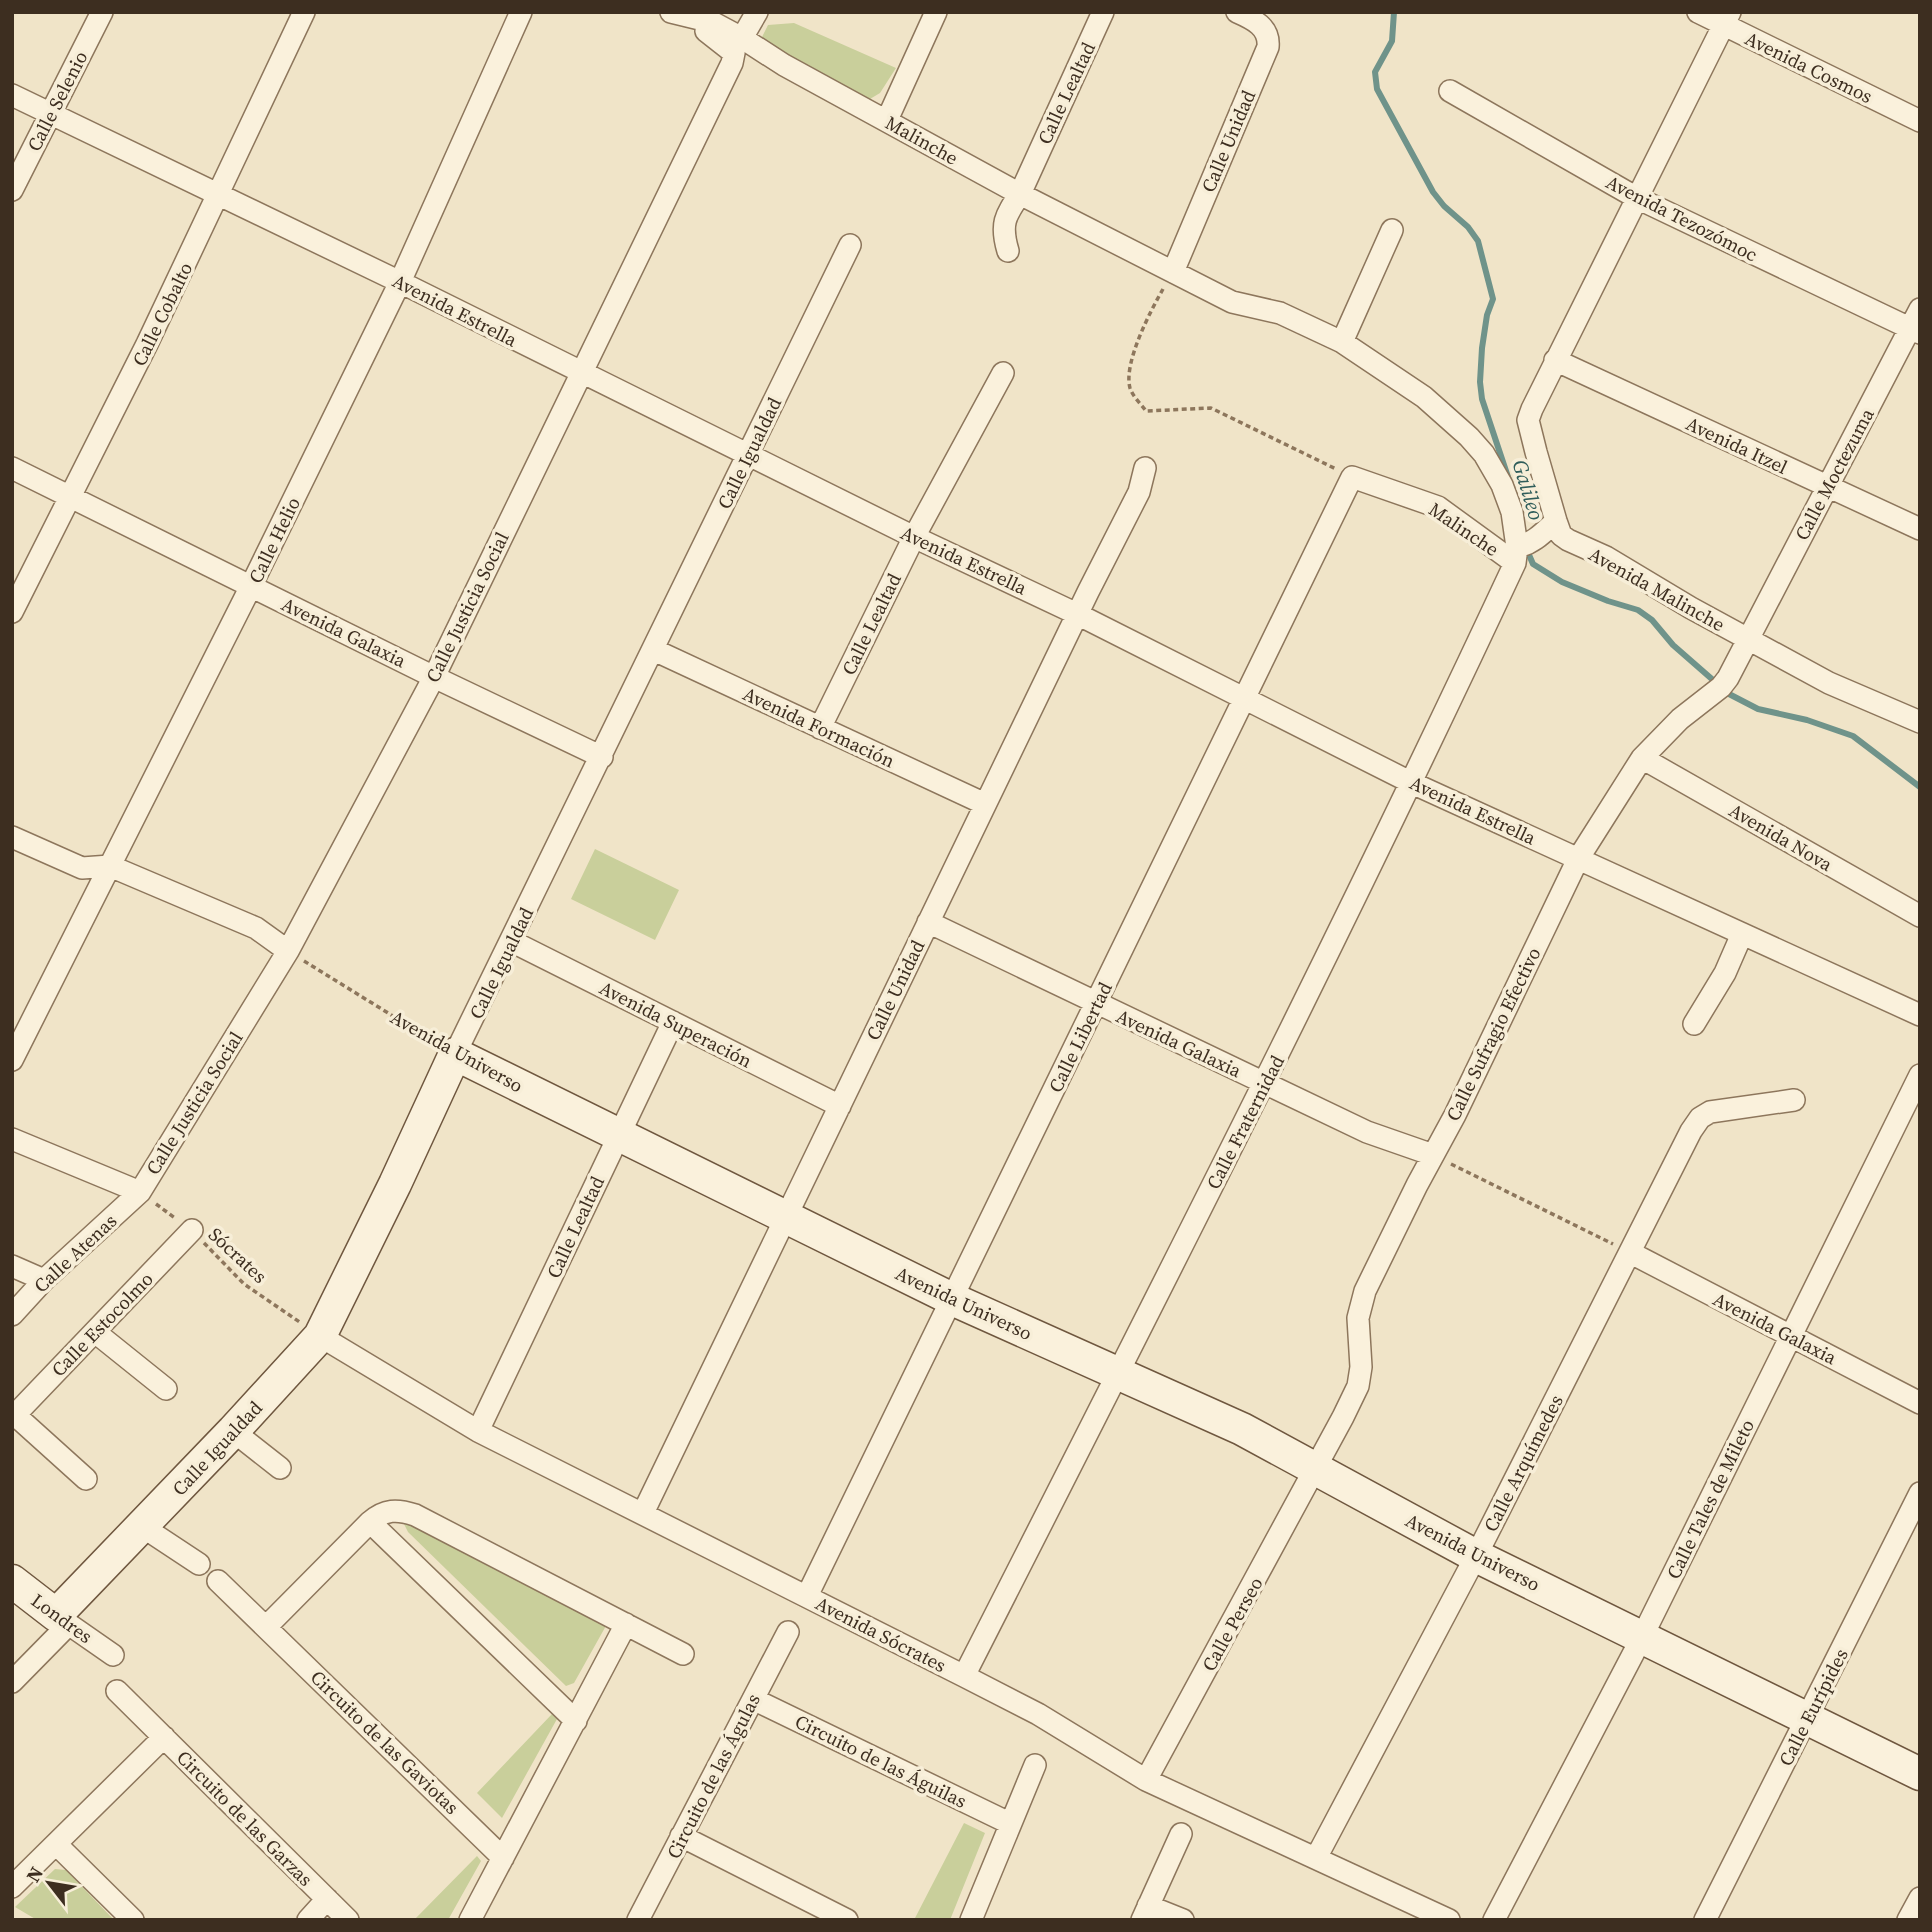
<svg xmlns="http://www.w3.org/2000/svg" width="1932" height="1932" font-family="'Source Serif 4',serif">
<rect width="100%" height="100%" fill="#f0e4c8"/>
<path fill="#c9cf9b" d="M 794,23 L 896,68 L 880,93 L 865,102 L 759,43 L 768,25 Z
M 595,849 L 679,890 L 655,940 L 571,899 Z
M 412,1523 L 607,1624 L 574,1683 L 566,1686 L 408,1532 L 404,1524 Z
M 552,1714 L 557,1719 L 502,1818 L 477,1793 Z
M 964,1823 L 985,1833 L 950,1920 L 914,1920 Z
M 477,1856 L 481,1861 L 448,1920 L 414,1920 Z
M 55,1869 L 66,1870 L 114,1920 L 37,1920 L 15,1907 Z"/>
<g fill="none" stroke-linecap="round" stroke-linejoin="round">
<path stroke="#6f938a" stroke-width="6" d="M 1394,12 L 1392,41 L 1375,72 L 1377,89 L 1433,192 L 1444,206 L 1468,227 L 1478,241 L 1493,299 L 1487,315 L 1482,348 L 1480,382 L 1482,399 L 1509,480
M 1526,548 L 1533,564 L 1562,582 L 1608,601 L 1638,610 L 1652,620 L 1673,645 L 1729,694 L 1758,709 L 1807,720 L 1853,736 L 1920,787"/>
<g stroke="#8d765c" stroke-width="24">
<path id="street" d="M 671,12 L 712,22 L 742,38 L 784,65 L 1020,194 L 1232,302 L 1280,313 L 1342,342 L 1424,397 L 1469,437 L 1484,454 L 1502,485 L 1512,512 L 1517,547 L 1515,563 C 1340,938 1152,1307 964,1676
M 1698,12 L 1920,121
M 1730,12 L 1532,409 L 1528,420 L 1536,452 L 1556,521 L 1561,535 L 1568,540 L 1606,557 L 1691,608 L 1829,683 L 1920,722
M 742,38 L 757,12
M 1450,91 L 1637,198 L 1920,333
M 12,95 L 400,282 L 914,537 L 1077,614 L 1412,783 L 1920,1015
M 887,120 L 936,12
M 12,190 L 102,12
M 1008,251 C 1000,224 1005,216 1020,194 L 1103,12
M 1173,272 L 1268,47 C 1270,27 1253,19 1237,12
M 1342,342 L 1392,230
M 1555,360 L 1920,529
M 12,468 L 434,677 L 602,757
M 1517,547 C 1533,544 1544,532 1556,521
M 12,612 L 147,344 L 304,12
M 654,650 L 985,804
M 820,728 L 914,537 L 1003,373
M 1642,758 L 1920,916
M 12,837 L 82,868 L 110,866 L 256,928 L 288,951
M 928,922 L 1367,1132 L 1433,1155
M 511,941 L 840,1106
M 1694,1024 L 1725,973 L 1742,934
M 455,1054 L 850,245
M 12,1060 L 251,586 L 400,282 L 521,12
M 12,1139 L 140,1192
M 1631,1253 L 1920,1403
M 12,1266 L 44,1280
M 12,1315 L 44,1280 L 140,1192 L 288,951 L 434,677 L 732,63 L 734,53 L 706,31
M 95,1332 L 166,1389
M 320,1336 L 478,1431 L 964,1676 L 1038,1714 L 1146,1780 L 1449,1920
M 15,1415 L 86,1479
M 12,1418 L 192,1230
M 233,1431 L 280,1468
M 478,1431 L 673,1022
M 643,1513 L 1088,592 L 1139,492 L 1145,468
M 370,1522 L 576,1721
M 143,1527 L 199,1564
M 218,1581 L 503,1858
M 807,1596 L 1352,477 L 1438,507 L 1515,563
M 57,1616 L 113,1655
M 266,1627 L 370,1522 C 385,1509 397,1509 415,1515 L 683,1654
M 12,1682 L 69,1624
M 117,1691 L 348,1920
M 753,1699 L 1009,1823
M 1146,1780 L 1343,1417 L 1358,1386 L 1361,1367 L 1358,1318 L 1365,1291 L 1417,1185 L 1455,1115 L 1578,859 L 1642,758 L 1680,719 L 1721,687 L 1728,678 L 1920,309
M 681,1836 L 847,1920
M 56,1844 L 133,1920
M 1316,1858 L 1476,1556 L 1691,1131 L 1700,1118 L 1710,1112 L 1794,1100
M 12,1887 L 164,1737
M 1148,1906 L 1183,1920
M 308,1920 L 327,1899
M 470,1920 L 626,1624
M 638,1920 L 788,1632
M 971,1920 L 1035,1765
M 1142,1920 L 1181,1834
M 1494,1920 L 1642,1637 L 1920,1075
M 1705,1920 L 1920,1493
M 1908,1920 L 1920,1898"/>
</g>
<g stroke="#6f573f" stroke-width="35">
<path id="secondary" d="M 12,1581 L 56,1615 L 233,1431 L 320,1336 L 395,1184 L 455,1054 L 952,1299 L 1242,1429 L 1476,1556 L 1920,1774"/>
</g>
<path stroke="#8d765c" stroke-width="3.5" stroke-dasharray="5 3.5" stroke-linecap="butt" d="M 1163,289 C 1151,310 1123,363 1130,388 C 1133,397 1141,404 1146,411 L 1211,408 L 1336,469
M 304,961 L 435,1042
M 1451,1164 L 1613,1244
M 156,1204 L 175,1218
M 204,1243 L 244,1284 L 301,1323"/>
<use href="#street" stroke="#faf1dc" stroke-width="21"/>
<use href="#secondary" stroke="#faf1dc" stroke-width="32"/>
</g>
<g text-anchor="middle" stroke-width="7" stroke-linejoin="round" paint-order="stroke">
<g font-size="19" fill="#3d2e20" stroke="#f7eed8">
<text transform="translate(1809 67) rotate(26)" y="7">Avenida Cosmos</text>
<text transform="translate(1066 93) rotate(-65)" y="7">Calle Lealtad</text>
<text transform="translate(57 101) rotate(-63)" y="7">Calle Selenio</text>
<text transform="translate(922 140) rotate(29)" y="7">Malinche</text>
<text transform="translate(1228 141) rotate(-67)" y="7">Calle Unidad</text>
<text transform="translate(1682 218) rotate(27)" y="7">Avenida Tezozómoc</text>
<text transform="translate(455 310) rotate(27)" y="7">Avenida Estrella</text>
<text transform="translate(162 314) rotate(-64)" y="7">Calle Cobalto</text>
<text transform="translate(1737 445) rotate(25)" y="7">Avenida Itzel</text>
<text transform="translate(749 453) rotate(-64)" y="7">Calle Igualdad</text>
<text transform="translate(1834 474) rotate(-62)" y="7">Calle Moctezuma</text>
<text transform="translate(1464 529) rotate(34)" y="7">Malinche</text>
<text transform="translate(274 540) rotate(-64)" y="7">Calle Helio</text>
<text transform="translate(964 560) rotate(25)" y="7">Avenida Estrella</text>
<text transform="translate(1657 589) rotate(29)" y="7">Avenida Malinche</text>
<text transform="translate(467 607) rotate(-64)" y="7">Calle Justicia Social</text>
<text transform="translate(871 624) rotate(-64)" y="7">Calle Lealtad</text>
<text transform="translate(344 632) rotate(26)" y="7">Avenida Galaxia</text>
<text transform="translate(819 727) rotate(25)" y="7">Avenida Formación</text>
<text transform="translate(1473 810) rotate(25)" y="7">Avenida Estrella</text>
<text transform="translate(1781 837) rotate(30)" y="7">Avenida Nova</text>
<text transform="translate(501 963) rotate(-64)" y="7">Calle Igualdad</text>
<text transform="translate(895 990) rotate(-64)" y="7">Calle Unidad</text>
<text transform="translate(676 1024) rotate(27)" y="7">Avenida Superación</text>
<text transform="translate(1493 1034) rotate(-64)" y="7">Calle Sufragio Efectivo</text>
<text transform="translate(1080 1037) rotate(-64)" y="7">Calle Libertad</text>
<text transform="translate(1179 1043) rotate(25)" y="7">Avenida Galaxia</text>
<text transform="translate(457 1051) rotate(29)" y="7">Avenida Universo</text>
<text transform="translate(194 1103) rotate(-58)" y="7">Calle Justicia Social</text>
<text transform="translate(1245 1122) rotate(-63)" y="7">Calle Fraternidad</text>
<text transform="translate(575 1227) rotate(-65)" y="7">Calle Lealtad</text>
<text transform="translate(75 1253) rotate(-43)" y="7">Calle Atenas</text>
<text transform="translate(238 1255) rotate(43)" y="7">Sócrates</text>
<text transform="translate(964 1303) rotate(25)" y="7">Avenida Universo</text>
<text transform="translate(102 1324) rotate(-46)" y="7">Calle Estocolmo</text>
<text transform="translate(1775 1328) rotate(27)" y="7">Avenida Galaxia</text>
<text transform="translate(217 1448) rotate(-47)" y="7">Calle Igualdad</text>
<text transform="translate(1523 1463) rotate(-63)" y="7">Calle Arquímedes</text>
<text transform="translate(1710 1499) rotate(-64)" y="7">Calle Tales de Mileto</text>
<text transform="translate(1473 1552) rotate(27)" y="7">Avenida Universo</text>
<text transform="translate(62 1618) rotate(36)" y="7">Londres</text>
<text transform="translate(1232 1624) rotate(-61)" y="7">Calle Perseo</text>
<text transform="translate(881 1634) rotate(27)" y="7">Avenida Sócrates</text>
<text transform="translate(1813 1707) rotate(-63)" y="7">Calle Eurípides</text>
<text transform="translate(385 1742) rotate(44)" y="7">Circuito de las Gaviotas</text>
<text transform="translate(881 1761) rotate(26)" y="7">Circuito de las Águilas</text>
<text transform="translate(713 1776) rotate(-63)" y="7">Circuito de las Águlas</text>
<text transform="translate(245 1818) rotate(45)" y="7">Circuito de las Garzas</text>
</g>
<g font-size="21" font-style="italic" fill="#2f5d5a" stroke="#f7eed8">
<text transform="translate(1528 490) rotate(73)" y="7">Galileo</text>
</g>
</g>
<rect width="1932" height="1932" fill="none" stroke="#3d2e20" stroke-width="28"/>
<g transform="translate(49 1883) rotate(301)" stroke="#f7eed8" stroke-width="5" paint-order="stroke">
<path d="M0-5L12 26L0 18L-12 26Z" fill="#3d2e20"/>
<text y="-10" font-size="19" font-weight="bold" text-anchor="middle" fill="#3d2e20">N</text>
</g>
</svg>
